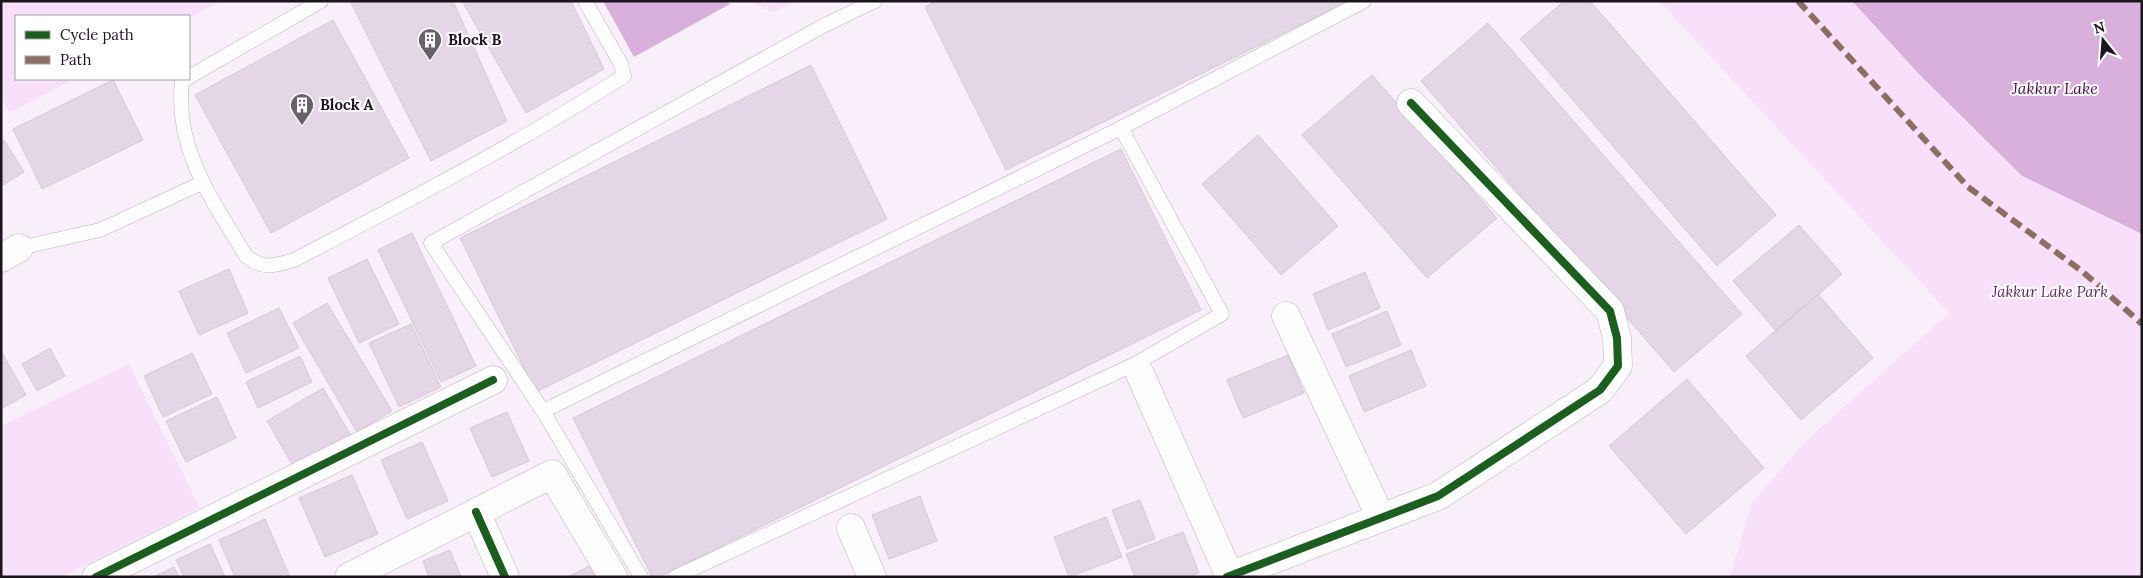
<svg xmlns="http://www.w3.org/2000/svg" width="2143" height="578" font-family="Lora,serif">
<rect width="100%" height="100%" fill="#f9effa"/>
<path fill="#f8dffa" d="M 1,1 L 221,1 L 189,18 L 189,16 L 16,16 L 16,79 L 74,79 L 9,113 L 1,97 Z
M 749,1 L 797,1 L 773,12 Z
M 1659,1 L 1852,1 L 1919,74 L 2022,176 L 2142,234 L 2142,577 L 1730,577 L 1752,502 L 1807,440 L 1949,313 Z
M 129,364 L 200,508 L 61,577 L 1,577 L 1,426 Z"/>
<path fill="#d8b0db" d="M 603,1 L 725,1 L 730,4 L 634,57 Z
M 1852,1 L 2142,1 L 2142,234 L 2022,176 L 1919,74 Z"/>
<path fill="#e5d6e7" stroke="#d2cad3" d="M 350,1 L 453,1 L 507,121 L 431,161 Z
M 462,1 L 571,1 L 604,69 L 526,113 Z
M 936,1 L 1347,1 L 1347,2 L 1006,170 L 925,7 Z
M 1564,1 L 1590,1 L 1776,215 L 1717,266 L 1520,39 Z
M 333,20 L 409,158 L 271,233 L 195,95 Z
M 1488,23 L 1742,314 L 1674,372 L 1421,81 Z
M 811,65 L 887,219 L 536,392 L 460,238 Z
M 1372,75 L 1497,218 L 1427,278 L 1302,135 Z
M 113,80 L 143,140 L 42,189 L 13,129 Z
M 1258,135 L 1338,226 L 1281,275 L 1202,184 Z
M 4,140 L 24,172 L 1,186 L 1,142 Z
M 1121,149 L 1201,310 L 659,577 L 652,577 L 573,418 Z
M 1799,225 L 1842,274 L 1776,331 L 1733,281 Z
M 412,233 L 476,366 L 441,382 L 378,250 Z
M 367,259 L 399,324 L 359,343 L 328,278 Z
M 229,269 L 248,313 L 199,335 L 179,291 Z
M 1365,272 L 1380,308 L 1328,330 L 1313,294 Z
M 1818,294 L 1873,358 L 1801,420 L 1746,356 Z
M 327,303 L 392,411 L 357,432 L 293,323 Z
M 279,308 L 299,348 L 246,373 L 227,333 Z
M 1387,311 L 1401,345 L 1346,367 L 1332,334 Z
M 411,324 L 441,387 L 399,407 L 369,343 Z
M 50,348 L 65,376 L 37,391 L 22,364 Z
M 1411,350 L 1426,386 L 1364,412 L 1349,376 Z
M 1,351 L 26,395 L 1,409 Z
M 192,353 L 212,394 L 163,417 L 144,376 Z
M 1288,355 L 1304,393 L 1243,418 L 1227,380 Z
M 300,356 L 312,382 L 258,408 L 246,382 Z
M 1687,379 L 1764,468 L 1686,534 L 1609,446 Z
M 323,388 L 353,439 L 296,471 L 267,421 Z
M 217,397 L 236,438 L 186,462 L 166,421 Z
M 507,412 L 529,461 L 492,477 L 470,428 Z
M 422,442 L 448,501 L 407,519 L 381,460 Z
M 352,475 L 378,534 L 325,557 L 299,498 Z
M 920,496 L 937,541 L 889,559 L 872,515 Z
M 1140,500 L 1155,539 L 1127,549 L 1112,510 Z
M 1106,517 L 1122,557 L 1069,577 L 1054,537 Z
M 265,519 L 290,577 L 235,577 L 219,540 Z
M 1183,532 L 1199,573 L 1189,577 L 1135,577 L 1126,554 Z
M 210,544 L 225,577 L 184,577 L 176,560 Z
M 450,550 L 461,577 L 429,577 L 423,561 Z
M 602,560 L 610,577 L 567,577 Z
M 174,567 L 179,577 L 153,577 Z"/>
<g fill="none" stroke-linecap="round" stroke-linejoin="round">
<g stroke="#bcb3bc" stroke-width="15">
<path id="service" d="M 189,77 L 321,1
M 186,79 L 182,81 C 174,149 213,201 246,256 C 263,270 275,266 294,260 C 405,202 518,144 624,76 L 621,64 L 585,1
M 19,248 L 100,230 L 202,183
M 1139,373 L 1135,364 L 1222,314 L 1121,128 L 1364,1
M 543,411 L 1121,128
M 641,577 L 543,411 L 431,243 L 823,26 L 875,1
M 675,577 L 1135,364"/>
</g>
<g stroke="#bcb3bc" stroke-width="29">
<path id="minor" d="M 1,258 L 19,248
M 1286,316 L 1381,518
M 1140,374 L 1230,577
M 476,512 L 505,577
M 851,528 L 872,577
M 96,577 L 493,380
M 349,577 L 552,474 L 613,577
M 1227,577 L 1438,496 L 1600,390 L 1618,366 L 1617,338 L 1610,311 L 1411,103"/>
</g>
<use href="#service" stroke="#fefdfe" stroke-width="14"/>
<use href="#minor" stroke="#fefdfe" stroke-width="28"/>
<path stroke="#8d6e63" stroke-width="6" stroke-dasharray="12 6" stroke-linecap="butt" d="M 1798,1 L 1968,187 L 2083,272 L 2142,324"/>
<g stroke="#fff" stroke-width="11">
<path id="cycleway" d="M 476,512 L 505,577
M 96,577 L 493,380
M 1227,577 L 1438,496 L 1600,390 L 1618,366 L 1617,338 L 1610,311 L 1411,103"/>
</g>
<use href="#cycleway" stroke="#1b5e20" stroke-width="8"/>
</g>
<defs>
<g id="building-pin" transform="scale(1.25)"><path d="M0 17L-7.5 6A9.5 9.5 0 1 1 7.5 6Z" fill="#69616a" stroke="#fff"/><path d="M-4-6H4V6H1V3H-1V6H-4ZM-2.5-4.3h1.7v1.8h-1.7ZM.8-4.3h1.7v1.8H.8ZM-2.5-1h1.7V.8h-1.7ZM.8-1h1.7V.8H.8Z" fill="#fff"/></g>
</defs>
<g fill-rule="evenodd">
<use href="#building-pin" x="430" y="40"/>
<use href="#building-pin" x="302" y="105"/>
</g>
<g text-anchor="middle" stroke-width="4" stroke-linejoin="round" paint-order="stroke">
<g font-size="15" font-weight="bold" fill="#1c151d" stroke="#fff" text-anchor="start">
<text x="448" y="45">Block B</text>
<text x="320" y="110">Block A</text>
</g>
<g font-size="15" font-style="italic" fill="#622469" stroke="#fff">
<text x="2050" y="297">Jakkur Lake Park</text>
</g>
<g font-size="16" font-style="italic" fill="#4b0951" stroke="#fff">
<text x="2055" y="94">Jakkur Lake</text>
</g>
</g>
<rect width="2143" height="578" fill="none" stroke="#1c151d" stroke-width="5"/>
<rect x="15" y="15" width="175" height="65" fill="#ffffff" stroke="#a4a1a5"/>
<rect x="25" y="31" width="25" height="8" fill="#1b5e20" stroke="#a4a1a5"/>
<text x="60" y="40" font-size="15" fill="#1c151d">Cycle path</text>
<rect x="25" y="56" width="25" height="8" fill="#8d6e63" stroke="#a4a1a5"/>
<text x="60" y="65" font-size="15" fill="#1c151d">Path</text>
<g transform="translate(2103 40) rotate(343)" stroke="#ffffff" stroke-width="4" paint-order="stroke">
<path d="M0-4L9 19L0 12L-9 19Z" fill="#1c151d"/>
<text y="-8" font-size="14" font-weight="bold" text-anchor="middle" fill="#1c151d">N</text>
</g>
</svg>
